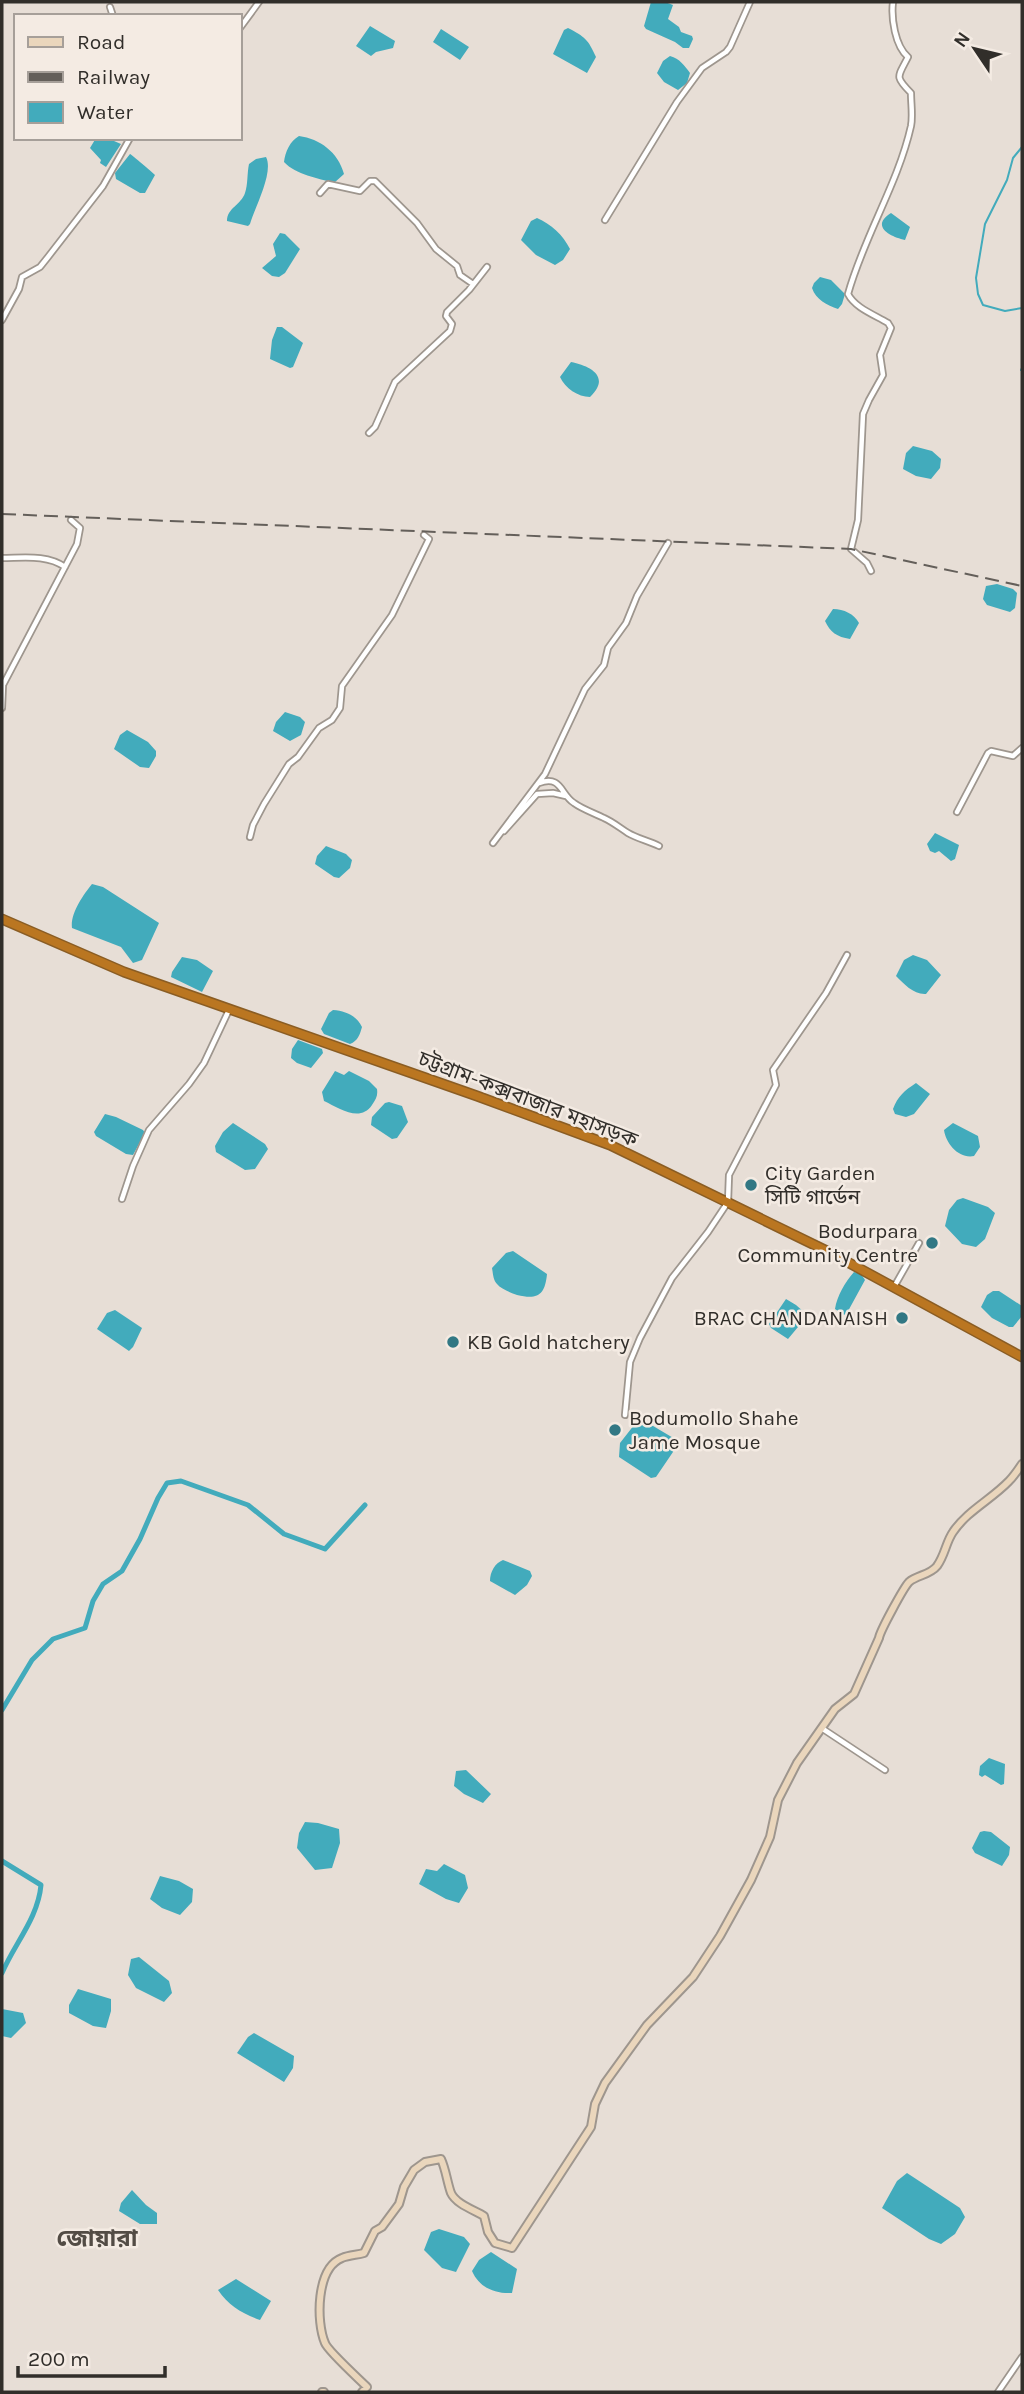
<svg xmlns="http://www.w3.org/2000/svg" width="1024" height="2394" font-family="Karla,'Noto Sans Bengali',sans-serif">
<rect width="100%" height="100%" fill="#e7ded6"/>
<path fill="#42abbc" d="M 651,2 L 665,2 L 673,5 L 668,19 L 679,27 L 681,32 L 692,36 L 693,39 L 689,48 L 683,48 L 675,42 L 646,29 L 644,26 Z
M 370,26 L 395,41 L 393,48 L 376,52 L 371,56 L 356,46 Z
M 568,28 C 585,37 588,39 596,57 L 587,73 L 553,54 L 564,30 Z
M 441,29 L 469,47 L 460,60 L 433,42 Z
M 670,56 C 680,59 684,65 690,73 L 687,83 L 678,90 L 664,82 L 657,73 L 663,61 Z
M 299,136 C 320,139 338,152 344,174 L 334,183 C 318,178 296,175 284,162 C 285,152 290,141 299,136 Z
M 96,138 L 107,138 L 121,144 L 106,167 L 100,163 L 101,160 L 90,148 Z
M 130,154 C 132,155 152,172 155,175 L 145,193 L 140,193 L 116,179 L 115,173 Z
M 266,157 C 274,172 255,207 250,224 L 248,226 L 227,221 C 227,208 241,205 245,193 C 248,185 247,173 249,164 L 256,159 Z
M 891,213 L 910,227 L 905,240 C 890,237 870,226 891,213 Z
M 537,218 C 551,224 563,235 570,249 L 563,260 L 555,265 L 536,255 L 521,240 L 531,221 Z
M 280,233 L 285,234 L 300,249 L 285,273 L 279,277 L 272,276 L 262,268 L 276,256 L 273,244 Z
M 820,277 L 831,280 L 845,294 L 842,304 L 838,309 C 827,305 816,300 812,288 L 814,283 Z
M 277,327 L 282,327 L 303,343 L 293,367 L 290,368 L 270,359 L 272,340 Z
M 571,362 C 591,366 611,377 590,397 C 578,397 565,388 560,377 Z
M 913,446 L 932,451 L 941,459 L 940,468 L 931,479 L 916,476 L 903,469 L 906,453 Z
M 997,584 L 1013,589 L 1017,593 L 1015,608 L 1010,612 L 987,605 L 983,599 L 986,586 Z
M 833,609 C 844,609 854,614 859,623 L 850,639 C 837,637 830,632 825,621 Z
M 285,712 L 300,717 L 305,722 L 301,735 L 290,741 L 273,731 L 276,722 Z
M 127,730 L 148,742 L 156,751 L 156,756 L 149,768 L 140,767 L 114,749 L 120,735 Z
M 935,833 L 959,845 L 955,859 L 951,861 L 939,851 L 935,853 L 930,851 L 927,844 Z
M 326,846 L 346,854 L 352,860 L 350,868 L 339,878 L 334,877 L 315,864 L 317,856 Z
M 92,884 L 103,887 L 159,923 L 142,960 L 133,963 L 121,947 L 72,928 C 70,914 83,895 92,884 Z
M 913,955 L 927,960 L 941,975 L 926,994 C 914,995 904,984 896,976 L 904,960 Z
M 182,957 L 197,960 L 213,971 L 202,992 L 171,977 L 172,972 Z
M 333,1010 C 346,1011 357,1016 362,1027 C 360,1034 358,1041 350,1044 L 324,1034 L 321,1029 L 329,1013 Z
M 298,1040 L 322,1049 L 323,1053 L 311,1068 L 297,1063 L 291,1058 L 292,1049 Z
M 335,1071 L 344,1075 L 349,1071 L 369,1081 L 377,1089 C 378,1096 376,1099 372,1105 C 360,1123 339,1108 324,1101 L 322,1092 Z
M 916,1083 L 930,1094 L 914,1114 L 906,1117 L 895,1114 L 893,1109 C 898,1096 904,1091 916,1083 Z
M 389,1102 L 402,1106 L 408,1122 L 397,1138 L 392,1139 L 371,1125 L 372,1117 L 385,1103 Z
M 105,1114 L 116,1117 L 143,1130 L 145,1133 L 133,1155 L 126,1154 L 96,1136 L 94,1132 Z
M 233,1123 L 265,1144 L 268,1149 L 255,1169 L 245,1170 L 216,1152 L 215,1146 L 223,1132 Z
M 953,1123 L 978,1136 L 980,1147 L 974,1156 C 959,1159 946,1144 944,1130 Z
M 963,1198 L 988,1207 L 995,1213 L 985,1239 L 976,1247 L 962,1244 L 945,1226 L 949,1210 L 957,1200 Z
M 513,1251 L 547,1274 C 545,1295 538,1300 517,1295 C 511,1293 501,1289 497,1284 C 493,1280 493,1273 492,1268 L 506,1253 Z
M 854,1272 L 861,1274 L 865,1280 L 847,1313 L 844,1315 L 835,1309 C 837,1296 845,1282 854,1272 Z
M 993,1291 L 999,1291 L 1022,1306 L 1022,1316 L 1013,1327 L 1009,1327 L 992,1318 L 981,1307 L 987,1295 Z
M 786,1299 L 796,1305 L 805,1313 L 803,1321 L 788,1339 L 771,1328 L 769,1324 Z
M 115,1310 L 142,1328 L 133,1347 L 129,1351 L 97,1329 L 107,1313 Z
M 638,1420 L 643,1420 L 675,1439 L 673,1452 L 656,1477 L 651,1478 L 619,1457 L 620,1443 Z
M 503,1560 L 530,1571 L 532,1576 L 527,1585 L 515,1595 L 490,1581 C 490,1572 495,1563 503,1560 Z
M 989,1758 L 1005,1764 L 1004,1784 L 1001,1785 L 985,1775 L 982,1777 L 979,1775 L 980,1766 Z
M 466,1770 L 491,1794 L 483,1803 L 464,1794 L 454,1786 L 456,1771 Z
M 305,1822 L 318,1823 L 339,1829 L 340,1843 L 332,1868 L 315,1870 L 297,1848 L 299,1833 Z
M 984,1831 L 991,1832 L 1010,1847 L 1009,1855 L 1002,1866 L 975,1853 L 972,1848 L 980,1832 Z
M 444,1864 L 465,1875 L 468,1888 L 459,1903 L 446,1899 L 419,1884 L 426,1869 L 437,1871 Z
M 160,1876 L 179,1881 L 193,1889 L 192,1902 L 180,1915 L 162,1908 L 150,1899 Z
M 139,1957 L 169,1981 L 172,1993 L 164,2002 L 136,1988 L 128,1975 L 131,1959 Z
M 78,1989 L 111,1999 L 111,2011 L 106,2028 L 93,2026 L 69,2013 L 69,2005 Z
M 2,2009 L 23,2013 L 26,2023 L 11,2038 L 2,2036 Z
M 254,2033 L 294,2056 L 293,2068 L 284,2082 L 237,2053 L 248,2037 Z
M 907,2173 L 960,2208 L 965,2217 L 955,2234 L 941,2244 L 929,2239 L 882,2208 L 897,2181 Z
M 132,2190 L 146,2205 L 157,2213 L 157,2224 L 140,2224 L 119,2211 L 121,2203 Z
M 439,2229 L 464,2237 L 470,2244 L 456,2272 L 442,2268 L 424,2250 L 431,2232 Z
M 491,2252 L 517,2269 L 512,2293 C 494,2294 479,2287 472,2271 L 479,2260 Z
M 236,2279 L 271,2301 L 260,2320 C 241,2313 229,2306 218,2290 Z"/>
<g fill="none" stroke-linecap="round" stroke-linejoin="round">
<path stroke="#42abbc" stroke-width="2" d="M 1022,147 L 1013,158 L 1007,180 L 985,224 L 976,278 L 978,294 L 983,305 L 1005,311 L 1022,308
M 1021,370 L 1022,368"/>
<path stroke="#42abbc" stroke-width="5" d="M 2,1710 L 32,1660 L 53,1639 L 85,1628 L 93,1601 L 103,1584 L 122,1571 L 140,1539 L 158,1498 L 167,1483 L 181,1481 L 248,1505 L 284,1534 L 325,1549 L 365,1505
M 2,1861 L 41,1885 C 38,1918 15,1943 2,1973"/>
<g stroke="#9e968e" stroke-width="8">
<path id="street" d="M 110,7 L 113,16
M 240,28 L 259,2
M 320,193 L 328,184 L 360,191 L 370,181 L 375,181 L 417,223 L 436,249 L 457,266 L 460,275 L 473,284
M 605,220 L 677,102 L 702,68 L 726,52 L 730,47 L 750,2
M 2,320 L 19,289 L 22,277 L 40,267 L 48,257 L 103,186 L 130,138
M 369,433 L 375,427 L 395,382 L 450,331 L 452,324 L 446,316 L 447,312 L 469,290 L 487,267
M 2,558 C 22,558 47,554 65,567
M 871,571 L 867,563 L 851,549 L 858,520 L 863,414 L 869,400 L 883,375 L 880,355 L 891,328 L 888,323 C 875,315 855,308 848,294 C 864,236 898,184 911,126 C 913,116 911,104 911,93 C 894,76 898,77 908,57 C 895,46 891,18 893,2
M 2,708 L 3,685 L 77,544 L 80,528 L 71,520
M 539,783 C 562,775 560,794 574,803 C 582,809 594,813 604,818 C 613,822 620,828 628,833 C 636,838 649,841 659,846
M 957,812 L 988,753 L 991,751 L 1013,756 L 1022,748
M 504,831 L 537,794 L 553,793 L 566,796
M 250,837 L 253,825 L 264,804 L 289,764 L 298,757 L 319,728 L 332,720 L 340,708 L 342,686 L 392,615 L 429,539 L 424,535
M 493,843 L 545,774 L 585,689 L 604,665 L 608,648 L 626,623 L 637,596 L 668,543
M 122,1199 L 133,1166 L 149,1130 L 189,1084 L 204,1063 L 229,1010
M 894,1287 L 919,1243
M 625,1415 L 630,1362 L 640,1338 L 672,1278 L 708,1232 L 728,1202 L 729,1175 L 776,1085 L 773,1070 L 826,993 L 847,955
M 823,1729 L 885,1770
M 998,2392 L 1022,2357"/>
</g>
<g stroke="#9e968e" stroke-width="10">
<path id="secondary" d="M 322,2392 L 324,2392
M 362,2392 L 367,2387 C 359,2379 328,2351 325,2343 C 316,2322 316,2268 342,2258 C 349,2255 357,2255 364,2253 L 375,2231 L 382,2227 L 399,2204 L 404,2187 L 414,2170 L 425,2162 L 441,2159 C 446,2170 447,2182 451,2193 C 456,2204 474,2210 484,2216 L 488,2232 L 495,2243 L 512,2248 L 591,2127 L 595,2104 L 605,2083 L 647,2025 L 693,1977 L 720,1936 L 751,1880 L 770,1837 L 778,1800 L 797,1763 L 835,1709 L 854,1694 L 879,1638 C 880,1631 904,1587 909,1582 C 917,1575 930,1575 937,1566 C 945,1555 946,1542 953,1532 C 967,1511 992,1499 1009,1481 C 1014,1476 1018,1470 1022,1464"/>
</g>
<g stroke="#8a5d24" stroke-width="11">
<path id="highway" d="M 2,919 L 124,972 L 477,1096 L 610,1145 L 829,1252 L 1022,1357"/>
</g>
<use href="#street" stroke="#fff" stroke-width="4.5"/>
<use href="#secondary" stroke="#ead6bc" stroke-width="6"/>
<use href="#highway" stroke="#ba7621" stroke-width="8"/>
<path stroke="#645f5a" stroke-width="2" stroke-dasharray="14 7" stroke-linecap="butt" d="M 2,514 L 851,549 L 1022,586"/>
</g>
<g fill="#327884" stroke="#f4ebe3" stroke-width="2.5">
<circle cx="751" cy="1185" r="7"/>
<circle cx="932" cy="1243" r="7"/>
<circle cx="902" cy="1318" r="7"/>
<circle cx="453" cy="1342" r="7"/>
<circle cx="615" cy="1430" r="7"/>
</g>
<g text-anchor="middle" stroke-width="5" stroke-linejoin="round" paint-order="stroke">
<g font-size="21" fill="#312e2a" stroke="#f4ebe3">
<text transform="translate(528 1099) rotate(21)" y="7">চট্টগ্রাম-কক্সবাজার মহাসড়ক</text>
</g>
<g font-size="21" fill="#312e2a" stroke="#f4ebe3" text-anchor="start">
<text x="765" y="1180">City Garden<tspan x="765" dy="24">সিটি গার্ডেন</tspan></text>
<text x="918" y="1238" text-anchor="end">Bodurpara<tspan x="918" dy="24">Community Centre</tspan></text>
<text x="888" y="1325" text-anchor="end">BRAC CHANDANAISH</text>
<text x="467" y="1349">KB Gold hatchery</text>
<text x="629" y="1425">Bodumollo Shahe<tspan x="629" dy="24">Jame Mosque</tspan></text>
</g>
<g font-size="24" font-weight="bold" fill="#534c45" stroke="#f4ebe3">
<text x="97" y="2246">জোয়ারা</text>
</g>
</g>
<rect width="1024" height="2394" fill="none" stroke="#312e2a" stroke-width="7"/>
<rect x="14" y="14" width="228" height="126" fill="#f4ebe3" stroke="#a69f99" stroke-width="2"/>
<rect x="28" y="37" width="35" height="10" fill="#ead6bc" stroke="#a69f99" stroke-width="2"/>
<text x="77" y="49" font-size="21" fill="#312e2a">Road</text>
<rect x="28" y="72" width="35" height="10" fill="#645f5a" stroke="#a69f99" stroke-width="2"/>
<text x="77" y="84" font-size="21" fill="#312e2a">Railway</text>
<rect x="28" y="102" width="35" height="21" fill="#42abbc" stroke="#a69f99" stroke-width="2"/>
<text x="77" y="119" font-size="21" fill="#312e2a">Water</text>
<g transform="translate(975 49) rotate(305)" stroke="#f4ebe3" stroke-width="5" paint-order="stroke">
<path d="M0-5L12 26L0 18L-12 26Z" fill="#312e2a"/>
<text y="-10" font-size="19" font-weight="bold" text-anchor="middle" fill="#312e2a">N</text>
</g>
<path d="M18 2366v10h147v-10" fill="none" stroke="#312e2a" stroke-width="3.5"/>
<text x="28" y="2366" font-size="21" fill="#312e2a" stroke="#f4ebe3" stroke-width="5" paint-order="stroke">200 m</text>
</svg>
